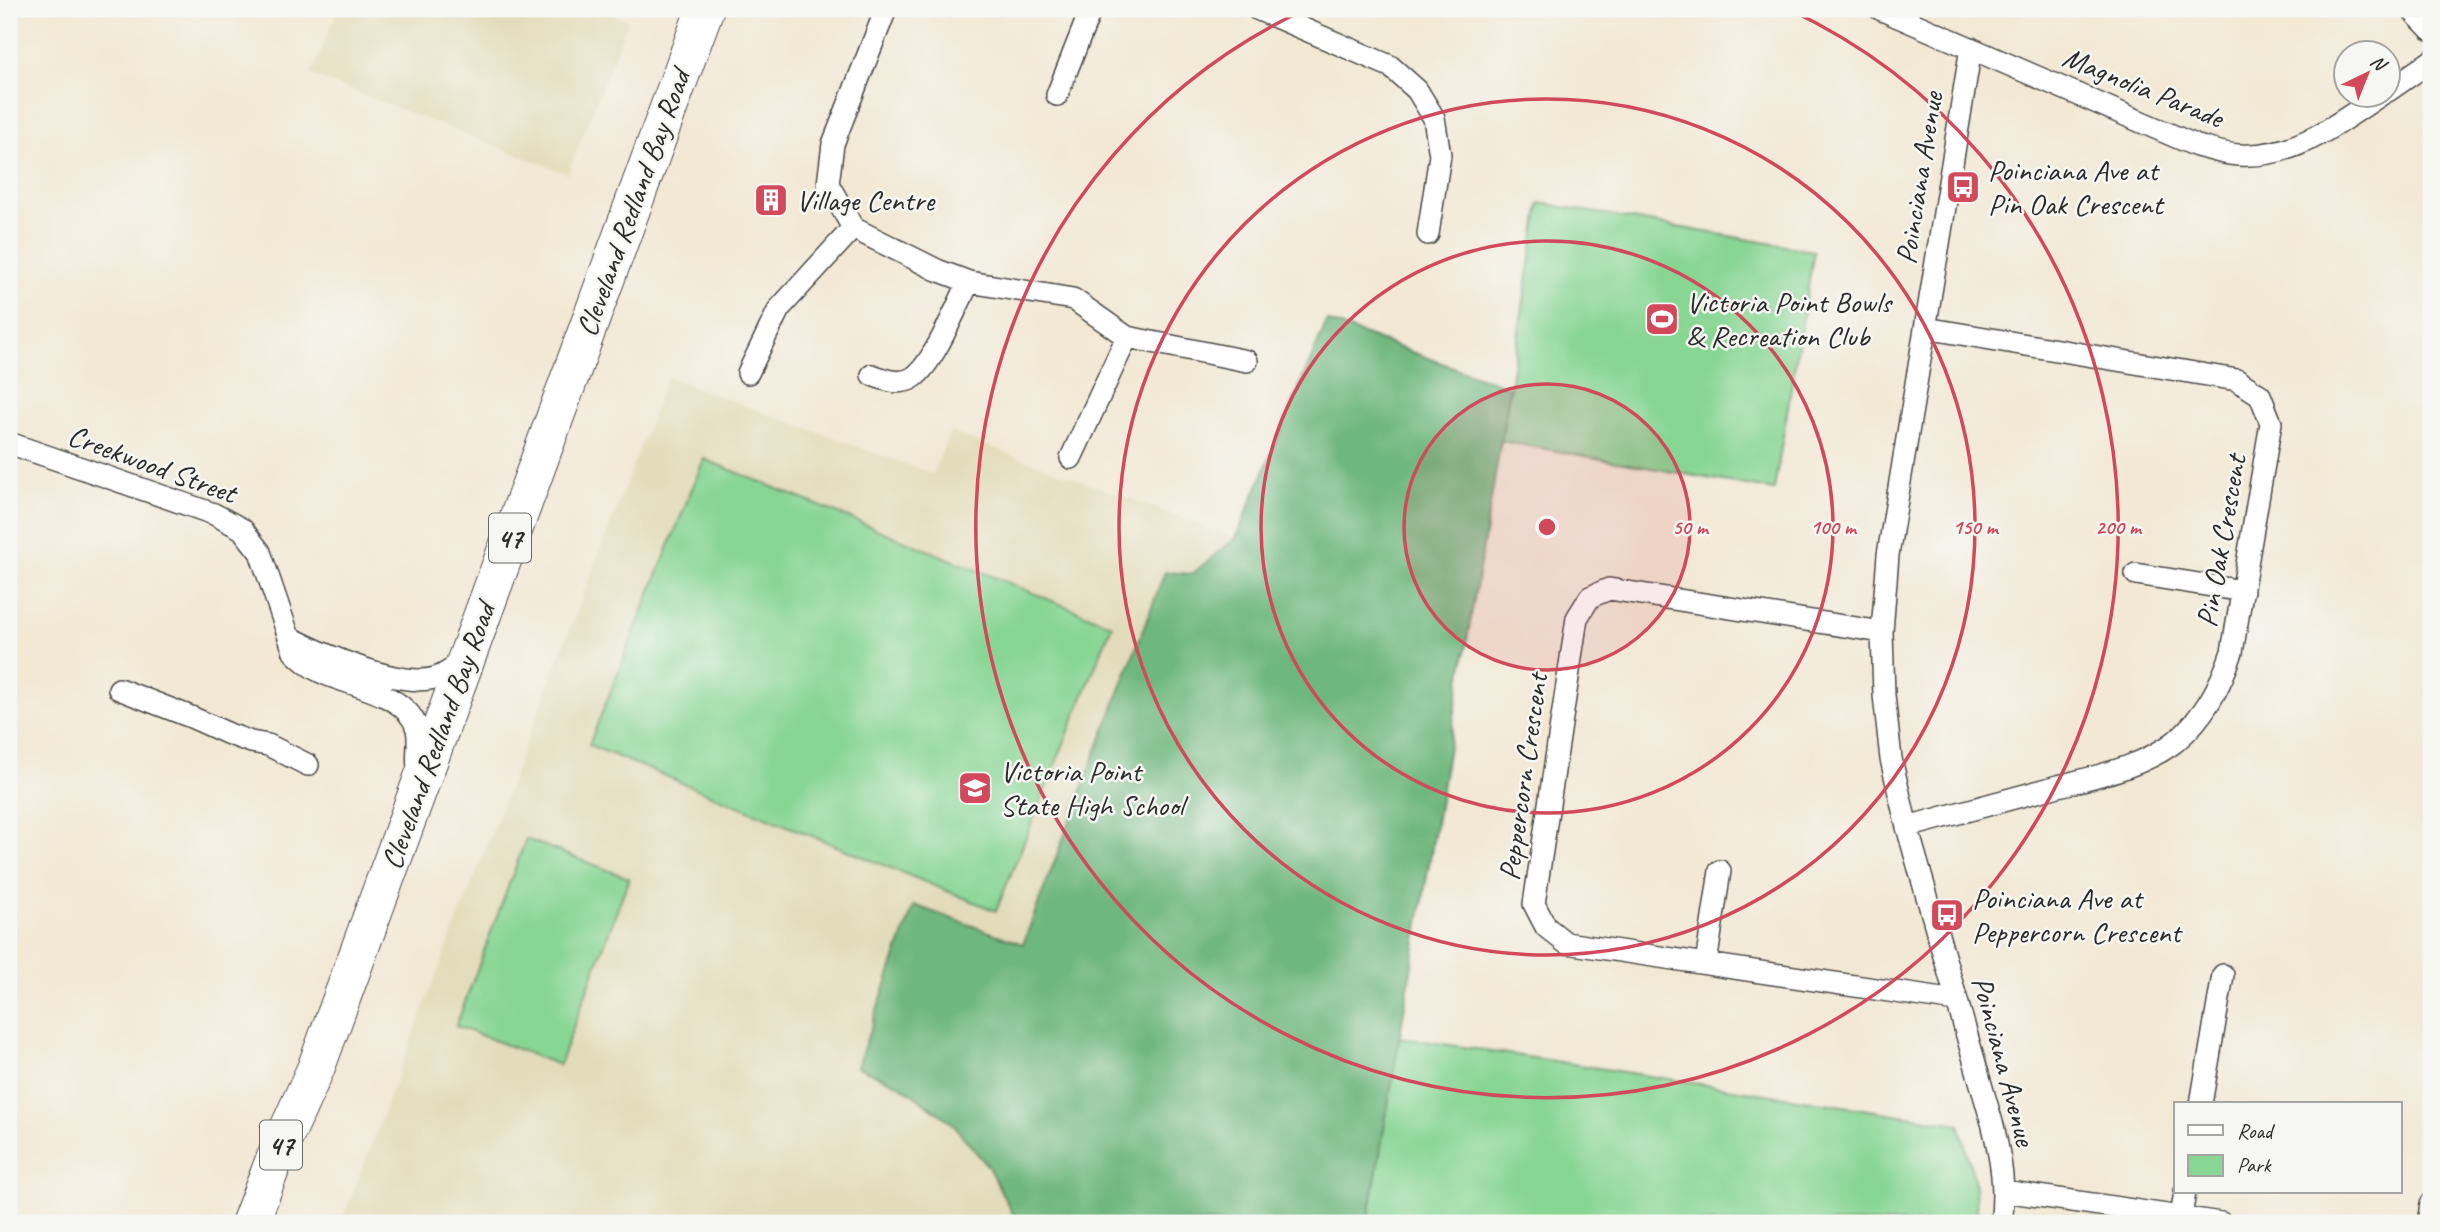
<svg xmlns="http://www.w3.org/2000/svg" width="2440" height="1232" font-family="Caveat,sans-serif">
<rect width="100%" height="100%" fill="#f6f6f2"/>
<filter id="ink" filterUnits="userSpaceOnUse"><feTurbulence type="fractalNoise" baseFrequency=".0143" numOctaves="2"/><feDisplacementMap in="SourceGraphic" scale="14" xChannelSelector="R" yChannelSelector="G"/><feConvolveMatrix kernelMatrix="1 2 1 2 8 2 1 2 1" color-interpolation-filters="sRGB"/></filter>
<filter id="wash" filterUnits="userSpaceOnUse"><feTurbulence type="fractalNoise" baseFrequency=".00686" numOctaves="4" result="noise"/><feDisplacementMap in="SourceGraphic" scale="28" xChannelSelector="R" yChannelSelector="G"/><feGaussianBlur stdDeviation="1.57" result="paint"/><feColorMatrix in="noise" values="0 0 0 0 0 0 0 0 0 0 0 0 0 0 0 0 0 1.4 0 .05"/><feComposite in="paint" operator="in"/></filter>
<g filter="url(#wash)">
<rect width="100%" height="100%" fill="#f2e8d4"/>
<path fill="#e3dcba" d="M 338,9 L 597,9 L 628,20 L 568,174 L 311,75 Z
M 1327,321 L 1510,388 L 1368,1223 L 341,1223 L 667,377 L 933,474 L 950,432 L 1236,538 Z"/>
<path fill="#88d694" stroke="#5a8060" stroke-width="2" d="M 1540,203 L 1814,251 L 1774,490 L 1501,441 Z
M 704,459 L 1112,625 L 996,911 L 589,745 Z
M 526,839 L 629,878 L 559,1065 L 456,1026 Z
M 1399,1037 L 1959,1124 L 1974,1179 L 1978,1223 L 1368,1223 Z
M 2042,1211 L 2118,1223 L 2019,1223 C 2025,1214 2031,1212 2042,1211 Z"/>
<path fill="#6eb77e" stroke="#4c7154" stroke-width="2" d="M 1327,321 L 1510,388 L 1368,1223 L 1018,1223 L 987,1165 L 951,1122 L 898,1084 L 857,1067 L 914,905 L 1023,944 L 1165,572 L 1192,574 L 1236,538 Z"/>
</g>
<g filter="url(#ink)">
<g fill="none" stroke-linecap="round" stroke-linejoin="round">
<g stroke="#494744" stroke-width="24">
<path id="street" d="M 886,9 L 833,144 L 828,184 L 853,228 L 937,270 L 969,282 L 1073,299 L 1127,337 L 1247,361
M 1257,9 L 1390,66 L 1417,90 L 1434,118 L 1440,155 L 1428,234
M 1880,9 L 2197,146 C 2210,149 2226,155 2239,155 C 2296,158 2337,124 2382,94
M 2411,9 L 2431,30
M 1971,48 L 1888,555 L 1882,632 L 1884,695 L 1891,759 L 1907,827 L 1993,1126 C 2001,1160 2006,1189 2001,1223
M 2388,91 L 2431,61
M 1057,95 L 1091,9
M 748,373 L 779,309 L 853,228
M 872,375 C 885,380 901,386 914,377 C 934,363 957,305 969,282
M 9,443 L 214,514 L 242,529 L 260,552 L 294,652 C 302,660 310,667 321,672 C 349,686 408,693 417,729 C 420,741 416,755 418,767
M 1071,458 L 1127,337
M 2136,574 L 2243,591
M 1882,632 L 1609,589 L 1590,597 L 1577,618 L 1534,904 L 1546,927 L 1566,943 L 1956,1001
M 289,637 C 322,654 399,688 435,678 C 446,675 454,668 462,661
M 119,689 L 191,717 L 229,734 L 251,742 L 268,745 L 308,765
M 1907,827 C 1955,814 2003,801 2051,788 C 2092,777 2142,768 2176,741 C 2205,716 2220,687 2232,652 L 2271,423 L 2260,395 L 2237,380 L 1925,328
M 1706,964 L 1720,871
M 2201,1104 L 2223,975
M 2004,1191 L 2221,1223
M 2181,1217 L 2185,1192
M 2428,1223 L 2431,1204"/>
</g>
<g stroke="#494744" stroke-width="39">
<path id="highway" d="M 250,1223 L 273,1163 L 316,1068 L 705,9"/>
</g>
<use href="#street" stroke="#fff" stroke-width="21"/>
<use href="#highway" stroke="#fff" stroke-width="37"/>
</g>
</g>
<circle cx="1547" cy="527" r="143" fill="#d1495b" fill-opacity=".12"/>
<g fill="none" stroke="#d1495b" stroke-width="3.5">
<circle cx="1547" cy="527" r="143"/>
<circle cx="1547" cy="527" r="286"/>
<circle cx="1547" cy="527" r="428"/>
<path d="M1788 9A571 571 0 1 1 1306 9"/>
</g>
<defs>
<g id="bus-square" transform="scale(1.75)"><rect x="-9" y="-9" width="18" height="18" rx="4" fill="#d1495b" stroke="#f6f6f2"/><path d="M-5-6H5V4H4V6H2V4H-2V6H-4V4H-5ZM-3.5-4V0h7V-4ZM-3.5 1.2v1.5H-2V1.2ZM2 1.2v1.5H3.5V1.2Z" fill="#fff"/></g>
<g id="building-square" transform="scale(1.75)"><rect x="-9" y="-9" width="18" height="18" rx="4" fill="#d1495b" stroke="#f6f6f2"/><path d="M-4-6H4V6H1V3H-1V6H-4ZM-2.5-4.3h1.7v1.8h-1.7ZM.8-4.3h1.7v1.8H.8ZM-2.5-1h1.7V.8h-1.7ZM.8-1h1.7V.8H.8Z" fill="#fff"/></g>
<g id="stadium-square" transform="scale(1.75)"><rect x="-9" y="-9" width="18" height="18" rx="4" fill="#d1495b" stroke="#f6f6f2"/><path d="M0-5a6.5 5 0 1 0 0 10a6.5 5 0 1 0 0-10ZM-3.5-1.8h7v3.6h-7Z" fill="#fff"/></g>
<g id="school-square" transform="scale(1.75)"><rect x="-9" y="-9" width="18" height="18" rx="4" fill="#d1495b" stroke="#f6f6f2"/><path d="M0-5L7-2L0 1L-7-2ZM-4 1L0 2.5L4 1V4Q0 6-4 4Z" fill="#fff"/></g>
</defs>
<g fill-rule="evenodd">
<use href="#bus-square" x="1963" y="187"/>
<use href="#building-square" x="771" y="200"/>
<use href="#stadium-square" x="1662" y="319"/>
<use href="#school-square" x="975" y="788"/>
<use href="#bus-square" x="1947" y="915"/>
</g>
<g text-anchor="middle" stroke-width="5" stroke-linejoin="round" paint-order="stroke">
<g fill="#f6f6f2" stroke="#686867" stroke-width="2">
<rect x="489" y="513.5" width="42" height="49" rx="5"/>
<rect x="260" y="1120.5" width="42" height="49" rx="5"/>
</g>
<g font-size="28" font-weight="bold" fill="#2b2b2b">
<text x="510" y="548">47</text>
<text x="281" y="1155">47</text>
</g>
<g font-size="30" fill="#2b2b2b" stroke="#f6f6f2">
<text transform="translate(2143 87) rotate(22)" y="10">Magnolia Parade</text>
<text transform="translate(1919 178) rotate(-81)" y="10">Poinciana Avenue</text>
<text transform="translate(633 203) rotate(-70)" y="10">Cleveland Redland Bay Road</text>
<text transform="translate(152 464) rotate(20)" y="10">Creekwood Street</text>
<text transform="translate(2221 541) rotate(-80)" y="10">Pin Oak Crescent</text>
<text transform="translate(438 736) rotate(-70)" y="10">Cleveland Redland Bay Road</text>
<text transform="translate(1523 777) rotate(-82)" y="10">Peppercorn Crescent</text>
<text transform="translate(2004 1061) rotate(75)" y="10">Poinciana Avenue</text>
</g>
<g font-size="30" fill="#2b2b2b" stroke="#f6f6f2" text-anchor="start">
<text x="1988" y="180">Poinciana Ave at<tspan x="1988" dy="34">Pin Oak Crescent</tspan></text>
<text x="796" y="210">Village Centre</text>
<text x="1686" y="312">Victoria Point Bowls<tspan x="1686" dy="34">&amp; Recreation Club</tspan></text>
<text x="1000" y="781">Victoria Point<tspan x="1000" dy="34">State High School</tspan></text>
<text x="1972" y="908">Poinciana Ave at<tspan x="1972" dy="34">Peppercorn Crescent</tspan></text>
</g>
</g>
<circle cx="1547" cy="527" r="10" fill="#d1495b" stroke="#f6f6f2" stroke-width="3.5"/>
<g font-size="21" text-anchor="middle" font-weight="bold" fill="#d1495b" stroke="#f6f6f2" stroke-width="5" stroke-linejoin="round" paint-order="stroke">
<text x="1690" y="534">50 m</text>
<text x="1833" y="534">100 m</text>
<text x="1975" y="534">150 m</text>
<text x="2118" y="534">200 m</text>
</g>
<rect width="2440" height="1232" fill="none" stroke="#f6f6f2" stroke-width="35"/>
<rect x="2174" y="1102" width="228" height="91" fill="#f6f6f2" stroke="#a5a5a2" stroke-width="2"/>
<rect x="2188" y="1125" width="35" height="10" fill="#ffffff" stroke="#a5a5a2" stroke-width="2"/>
<text x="2237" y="1138" font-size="21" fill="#2b2b2b">Road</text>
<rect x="2188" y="1155" width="35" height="21" fill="#88d694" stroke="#a5a5a2" stroke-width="2"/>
<text x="2237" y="1172" font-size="21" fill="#2b2b2b">Park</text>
<g transform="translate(2367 74) rotate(43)"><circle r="33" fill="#f6f6f2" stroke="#a5a5a2" stroke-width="2"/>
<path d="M0-5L12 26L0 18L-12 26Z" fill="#d1495b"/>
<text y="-10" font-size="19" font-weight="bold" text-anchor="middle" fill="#2b2b2b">N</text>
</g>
</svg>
